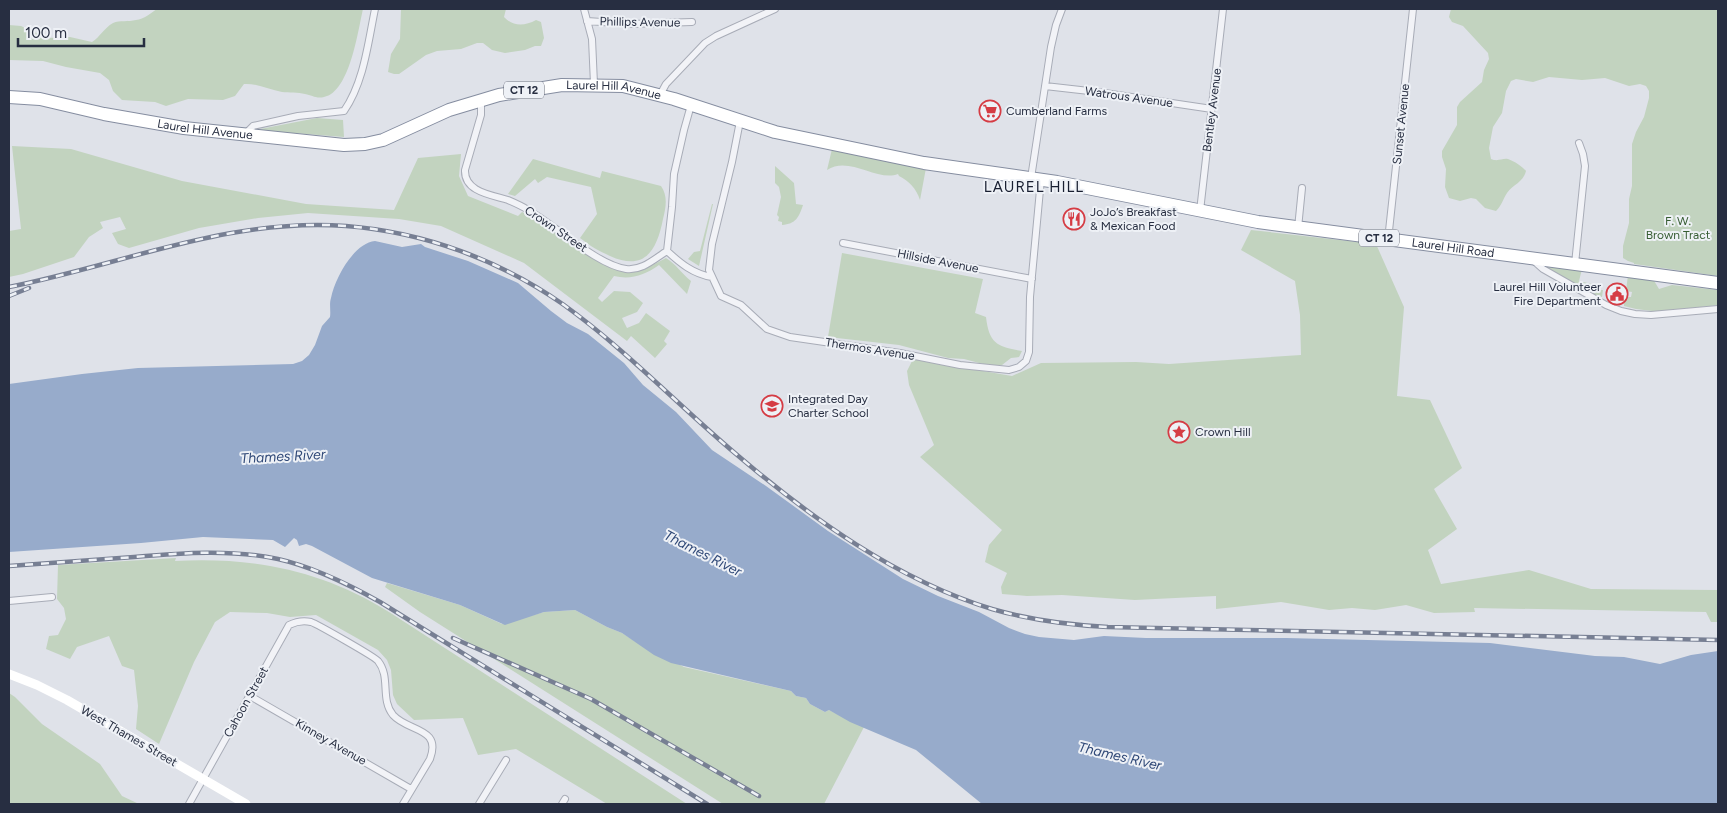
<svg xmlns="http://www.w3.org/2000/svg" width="1727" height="813" font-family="Figtree,sans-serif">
<rect width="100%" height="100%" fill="#dfe2e9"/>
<path fill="#c2d3bf" d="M 157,9 L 363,9 C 358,30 350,92 324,97 C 316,99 312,95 305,94 C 298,92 289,93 282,92 C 269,90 257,83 244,84 L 235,96 L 223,100 L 188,99 L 166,106 L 155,102 L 122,100 L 113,91 L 109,80 L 100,73 L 66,67 L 43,61 L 9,60 L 9,25 L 21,26 L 47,38 L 70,37 L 92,42 C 100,37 104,28 113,23 C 120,20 128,22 136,20 C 144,19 151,13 157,9 Z
M 401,9 L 506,9 L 504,17 C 513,27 525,26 536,20 L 541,22 L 544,38 L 541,46 L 535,46 L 525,50 L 505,53 L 492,50 L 483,43 L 477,43 L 461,49 L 437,51 L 426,55 L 399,74 L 394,74 L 388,72 L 391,54 L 400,39 Z
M 1451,9 L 1718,9 L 1718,276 L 1634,264 L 1634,263 L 1628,261 L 1623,258 L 1623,246 L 1629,223 L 1629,199 L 1632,186 L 1632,144 L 1636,132 L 1644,117 L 1649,98 L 1649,91 L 1646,86 L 1640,84 L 1629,86 L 1605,78 L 1582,80 L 1549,77 L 1533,82 L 1516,79 L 1511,81 L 1506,91 L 1502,113 L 1493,127 L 1489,148 L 1491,159 C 1498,162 1502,158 1508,159 C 1514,161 1523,167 1526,171 C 1523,183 1513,184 1507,193 C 1503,199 1502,205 1496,211 L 1485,208 L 1476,199 L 1471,198 L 1460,201 L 1449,198 L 1445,187 L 1446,169 L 1442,157 L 1442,151 L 1457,125 L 1457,107 L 1460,102 L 1482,82 L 1484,70 L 1489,59 L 1488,53 L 1463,26 L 1452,22 L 1449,17 Z
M 317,118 L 343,120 L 344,137 L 255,130 Z
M 12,146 L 71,149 L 182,181 L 306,204 L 394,210 L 418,158 L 461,154 L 459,176 L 468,196 L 518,216 L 522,212 L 534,217 L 593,257 L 633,271 L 643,270 L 666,258 C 676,264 682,274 691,281 L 687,294 L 659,265 C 645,275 631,280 614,276 L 598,298 L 602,302 L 614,291 L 630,292 L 643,303 L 637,312 L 622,318 L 627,328 L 639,323 L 646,313 L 670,331 L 664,341 L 667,344 L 655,358 L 631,336 L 627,341 L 524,263 L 441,226 L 399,219 L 308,213 L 258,218 L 199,228 L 129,248 L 118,244 L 112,233 L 126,229 L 120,217 L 100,222 L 103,228 L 89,237 L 74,257 L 23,274 L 9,277 L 9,231 L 21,229 Z
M 832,149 L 926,168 L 920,200 C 916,188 909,181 899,176 L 898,174 C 877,182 849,155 827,170 Z
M 533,159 L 600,178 L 602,171 L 661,186 C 668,196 666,207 663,219 C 657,250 645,272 610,256 C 599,251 590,246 580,238 L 597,214 L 591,187 L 547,177 L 538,183 L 535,179 L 515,196 L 508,194 Z
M 775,166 L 794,183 L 796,204 L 803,205 C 799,217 796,224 782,225 L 782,222 L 778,221 L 779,217 L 777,215 L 781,197 L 779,187 L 775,183 Z
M 712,204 L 713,204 L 699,266 L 688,259 L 694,252 L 700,251 Z
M 1251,230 L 1376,244 L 1404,307 L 1397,396 L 1430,400 L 1462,468 L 1434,489 L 1457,529 L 1428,550 L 1441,584 L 1529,570 L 1591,589 L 1718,590 L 1718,622 L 1711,622 L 1706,612 L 1474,608 L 1475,612 L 1434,613 L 1406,605 L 1375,610 L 1352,608 L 1329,610 L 1281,602 L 1216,609 L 1216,596 L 1135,600 L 1062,595 L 1027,596 L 1002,594 L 1001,587 L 1007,573 L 985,562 L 989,545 L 1002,530 L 920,457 L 934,445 L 909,385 L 907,371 L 913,359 L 1012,376 L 1041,363 L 1136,362 L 1169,364 L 1301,355 L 1300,315 L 1295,281 L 1241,250 Z
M 842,253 L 983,279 L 975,313 L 986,317 C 989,344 998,347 1022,351 L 1019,357 L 1011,358 L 1002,365 L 987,365 L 964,359 L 948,358 L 899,345 L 828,337 Z
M 1544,267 L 1582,269 L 1579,281 L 1596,285 L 1595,290 L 1603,290 L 1602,297 L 1595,295 Z
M 1628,275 L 1653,279 L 1659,289 L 1672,285 L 1718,290 L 1718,305 L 1660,312 L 1636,309 L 1624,306 L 1624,297 L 1631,297 L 1632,292 L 1626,291 Z
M 176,558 L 175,561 C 254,557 321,570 389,612 L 687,804 L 607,804 L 516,749 L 478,755 L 463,718 L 414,720 L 397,704 L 393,695 L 391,670 L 387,660 L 378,650 L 316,615 L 290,617 L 267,613 L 230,612 L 215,622 L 194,662 L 159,744 L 136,729 L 138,706 L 134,670 L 122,666 L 109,636 L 77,647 L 70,659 L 46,649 L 49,636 L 58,635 L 66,619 L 64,608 L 57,599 L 58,565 Z
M 387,583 L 460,605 L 502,624 L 544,612 L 575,610 L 607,627 L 622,633 L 636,642 L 684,667 L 791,691 L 796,696 L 806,698 L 810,704 L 825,712 L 829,710 L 864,727 L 824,804 L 723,804 L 420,612 L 385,587 Z
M 9,693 L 15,697 L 42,724 L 100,764 L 122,796 L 139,804 L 9,804 Z"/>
<path fill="#97abcb" d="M 375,241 L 402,247 L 421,244 L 425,247 L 468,261 L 518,283 L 551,311 L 567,323 L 588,334 L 624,363 L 643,385 L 676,412 L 712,450 L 766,486 L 828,531 L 903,579 L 938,596 L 979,612 L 1009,628 L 1025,634 L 1039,637 L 1074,640 L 1104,636 L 1146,638 L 1286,638 L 1490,643 L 1595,656 L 1624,657 L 1660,664 L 1691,655 L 1718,651 L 1718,804 L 982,804 L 916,750 L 850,722 L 829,710 L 825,712 L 810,704 L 806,698 L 796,696 L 791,691 L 671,663 L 654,655 L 622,633 L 607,627 L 575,610 L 544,612 L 505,625 L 460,605 L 372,578 L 312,546 L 306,544 L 299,546 L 297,540 L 294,538 L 285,547 L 273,540 L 203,537 L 141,543 L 9,552 L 9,384 L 82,374 L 138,368 L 293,364 L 302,361 L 309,355 L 315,345 L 322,326 L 330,317 C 331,311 329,304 331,298 C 335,278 354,243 375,241 Z"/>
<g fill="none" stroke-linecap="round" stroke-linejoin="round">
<g stroke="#a8acb7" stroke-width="8">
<path id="street" d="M 584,9 L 592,39 L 594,84
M 587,21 L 631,24 L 692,22
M 1045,86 L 1098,92 L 1212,109
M 660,95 L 666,84 L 705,43 L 716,36 L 775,9
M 481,100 L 481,115 L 465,170 C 464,192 492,195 508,200 C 515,203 522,206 528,210 C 555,225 597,265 626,269 C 642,271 654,259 667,251 L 672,207 L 674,174 L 684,130 L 691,105
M 740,121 L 732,162 L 712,244 L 709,270 L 721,296 L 741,305 L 767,329 L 790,337 L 900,353 L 960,365 L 1009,370 L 1019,367 L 1026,361 L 1029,352 L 1030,297 L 1041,179
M 245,134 L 253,126 L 298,116 L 344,111 C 364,82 368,43 375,9
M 1031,178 L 1051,47 L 1056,25 L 1062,9
M 1200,211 L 1223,9
M 1298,228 L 1302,188
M 1388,240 L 1413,9
M 843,243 L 1032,279
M 667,251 C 680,263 693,274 712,277
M 1534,261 L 1543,269 L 1606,305 L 1621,311 L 1635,314 L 1651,315 L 1718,309
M 1575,264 L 1585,166 L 1583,154 L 1579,143
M 9,601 L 52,597
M 250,696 L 411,789
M 189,804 L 289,625 C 297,621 303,620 311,622 C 317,624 375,657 378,661 C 391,677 380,699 393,715 C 408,732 442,727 430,759 L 403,804
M 479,804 L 506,760
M 562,804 L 565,799"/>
</g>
<g stroke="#858da0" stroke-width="14">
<g id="highway">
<path id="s1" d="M 9,97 L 40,99 L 104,114 L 184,128 L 344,145 L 365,144 L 383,140 L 449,110 L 499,95 L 562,85 L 623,86 L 674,99 L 775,132 L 924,163 L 1057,182 L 1258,222 L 1718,283"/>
</g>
</g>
<use href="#street" stroke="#f2f3f7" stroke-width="6"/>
<path stroke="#fff" stroke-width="9" d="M 9,674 L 37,685 L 67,700 L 246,804"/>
<use href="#highway" stroke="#fff" stroke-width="12"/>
<g stroke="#777f93" stroke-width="4.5">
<path id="rail" d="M 9,287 C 121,265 230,217 346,226 C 424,232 500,260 564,305 C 625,349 678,405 736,454 C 811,518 897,580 992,609 C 1030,620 1069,625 1108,627 L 1718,640
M 9,296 L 29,288
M 9,566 C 51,563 92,560 134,557 C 182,553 231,549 278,559 C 314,567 348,584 380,602 L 707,804
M 453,638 L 591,699 L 759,796"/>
</g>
<use href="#rail" stroke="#eef1f6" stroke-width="2.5" stroke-dasharray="8" stroke-linecap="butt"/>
</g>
<defs>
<g id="supermarket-ring" transform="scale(1.125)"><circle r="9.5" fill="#eef1f6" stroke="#d53c44" stroke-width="1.5"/><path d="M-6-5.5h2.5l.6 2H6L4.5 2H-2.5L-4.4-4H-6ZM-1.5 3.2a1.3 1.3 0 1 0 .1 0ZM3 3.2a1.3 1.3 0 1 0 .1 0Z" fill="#d53c44"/></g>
<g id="restaurant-ring" transform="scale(1.125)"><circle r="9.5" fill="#eef1f6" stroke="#d53c44" stroke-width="1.5"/><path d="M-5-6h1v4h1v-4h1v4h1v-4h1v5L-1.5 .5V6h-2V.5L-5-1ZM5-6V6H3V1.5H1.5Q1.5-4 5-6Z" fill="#d53c44"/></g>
<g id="civic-ring" transform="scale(1.125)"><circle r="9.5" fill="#eef1f6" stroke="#d53c44" stroke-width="1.5"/><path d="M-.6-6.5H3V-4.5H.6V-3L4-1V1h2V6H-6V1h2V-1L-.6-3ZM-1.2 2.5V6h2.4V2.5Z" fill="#d53c44"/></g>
<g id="school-ring" transform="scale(1.125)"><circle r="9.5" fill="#eef1f6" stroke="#d53c44" stroke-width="1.5"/><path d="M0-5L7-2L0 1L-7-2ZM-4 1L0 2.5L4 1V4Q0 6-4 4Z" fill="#d53c44"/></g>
<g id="sight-ring" transform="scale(1.125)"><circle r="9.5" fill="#eef1f6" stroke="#d53c44" stroke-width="1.5"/><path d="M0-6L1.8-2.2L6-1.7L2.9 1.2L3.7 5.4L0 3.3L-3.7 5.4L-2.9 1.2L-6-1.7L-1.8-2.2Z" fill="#d53c44"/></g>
</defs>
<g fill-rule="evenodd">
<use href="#supermarket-ring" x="990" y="111"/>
<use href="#restaurant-ring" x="1074" y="219"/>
<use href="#civic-ring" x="1617" y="294"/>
<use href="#school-ring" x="772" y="406"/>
<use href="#sight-ring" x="1179" y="432"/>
</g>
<g text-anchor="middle" stroke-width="4" stroke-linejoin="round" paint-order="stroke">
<g fill="#eef1f6" stroke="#636877" stroke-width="1">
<rect x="504" y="81.5" width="40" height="17" rx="4"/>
<rect x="1359" y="229.5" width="40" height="17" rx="4"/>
</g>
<g font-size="11" font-weight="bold" fill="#272e41">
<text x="524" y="94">CT 12</text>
<text x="1379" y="242">CT 12</text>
</g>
<g font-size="12" fill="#272e41" stroke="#eef1f6">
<text transform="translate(640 22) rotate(1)" y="4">Phillips Avenue</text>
<text dy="4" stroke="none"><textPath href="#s1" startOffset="619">Laurel Hill Avenue</textPath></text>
<text transform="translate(1129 97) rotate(8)" y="4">Watrous Avenue</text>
<text transform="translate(1212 110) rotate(-83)" y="4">Bentley Avenue</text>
<text transform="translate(1401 124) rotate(-84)" y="4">Sunset Avenue</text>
<text dy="4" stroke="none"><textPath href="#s1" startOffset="199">Laurel Hill Avenue</textPath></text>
<text transform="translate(556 229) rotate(34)" y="4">Crown Street</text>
<text dy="4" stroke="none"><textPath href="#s1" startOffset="1475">Laurel Hill Road</textPath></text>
<text transform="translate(938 261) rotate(11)" y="4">Hillside Avenue</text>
<text transform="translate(870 349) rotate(9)" y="4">Thermos Avenue</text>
<text transform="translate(246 702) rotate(-61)" y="4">Cahoon Street</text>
<text transform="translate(129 736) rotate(30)" y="4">West Thames Street</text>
<text transform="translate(331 742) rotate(30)" y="4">Kinney Avenue</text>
</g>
<g font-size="12" fill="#272e41" stroke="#eef1f6" text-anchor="start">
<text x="1006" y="115">Cumberland Farms</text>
<text x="1090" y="216">JoJo’s Breakfast<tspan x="1090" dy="14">&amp; Mexican Food</tspan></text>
<text x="1601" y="291" text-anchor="end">Laurel Hill Volunteer<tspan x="1601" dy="14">Fire Department</tspan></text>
<text x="788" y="403">Integrated Day<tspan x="788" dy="14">Charter School</tspan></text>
<text x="1195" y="436">Crown Hill</text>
</g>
<g font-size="12" fill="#375d33" stroke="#eef1f6">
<text x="1678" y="225">F. W.<tspan x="1678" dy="14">Brown Tract</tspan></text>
</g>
<g font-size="14" font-style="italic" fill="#2f4877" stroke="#eef1f6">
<text transform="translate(283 456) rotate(-3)" y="5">Thames River</text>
<text transform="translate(703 553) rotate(27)" y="5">Thames River</text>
<text transform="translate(1120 756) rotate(13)" y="5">Thames River</text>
</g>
<g font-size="15" letter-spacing="1" fill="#191f31" stroke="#eef1f6">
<text x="1034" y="192">LAUREL HILL</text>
</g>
</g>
<rect width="1727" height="813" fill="none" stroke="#272e41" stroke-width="20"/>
<path d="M18 38v8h126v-8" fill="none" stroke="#272e41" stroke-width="2.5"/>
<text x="25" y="38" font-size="15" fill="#272e41" stroke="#eef1f6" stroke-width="4" paint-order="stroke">100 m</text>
</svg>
